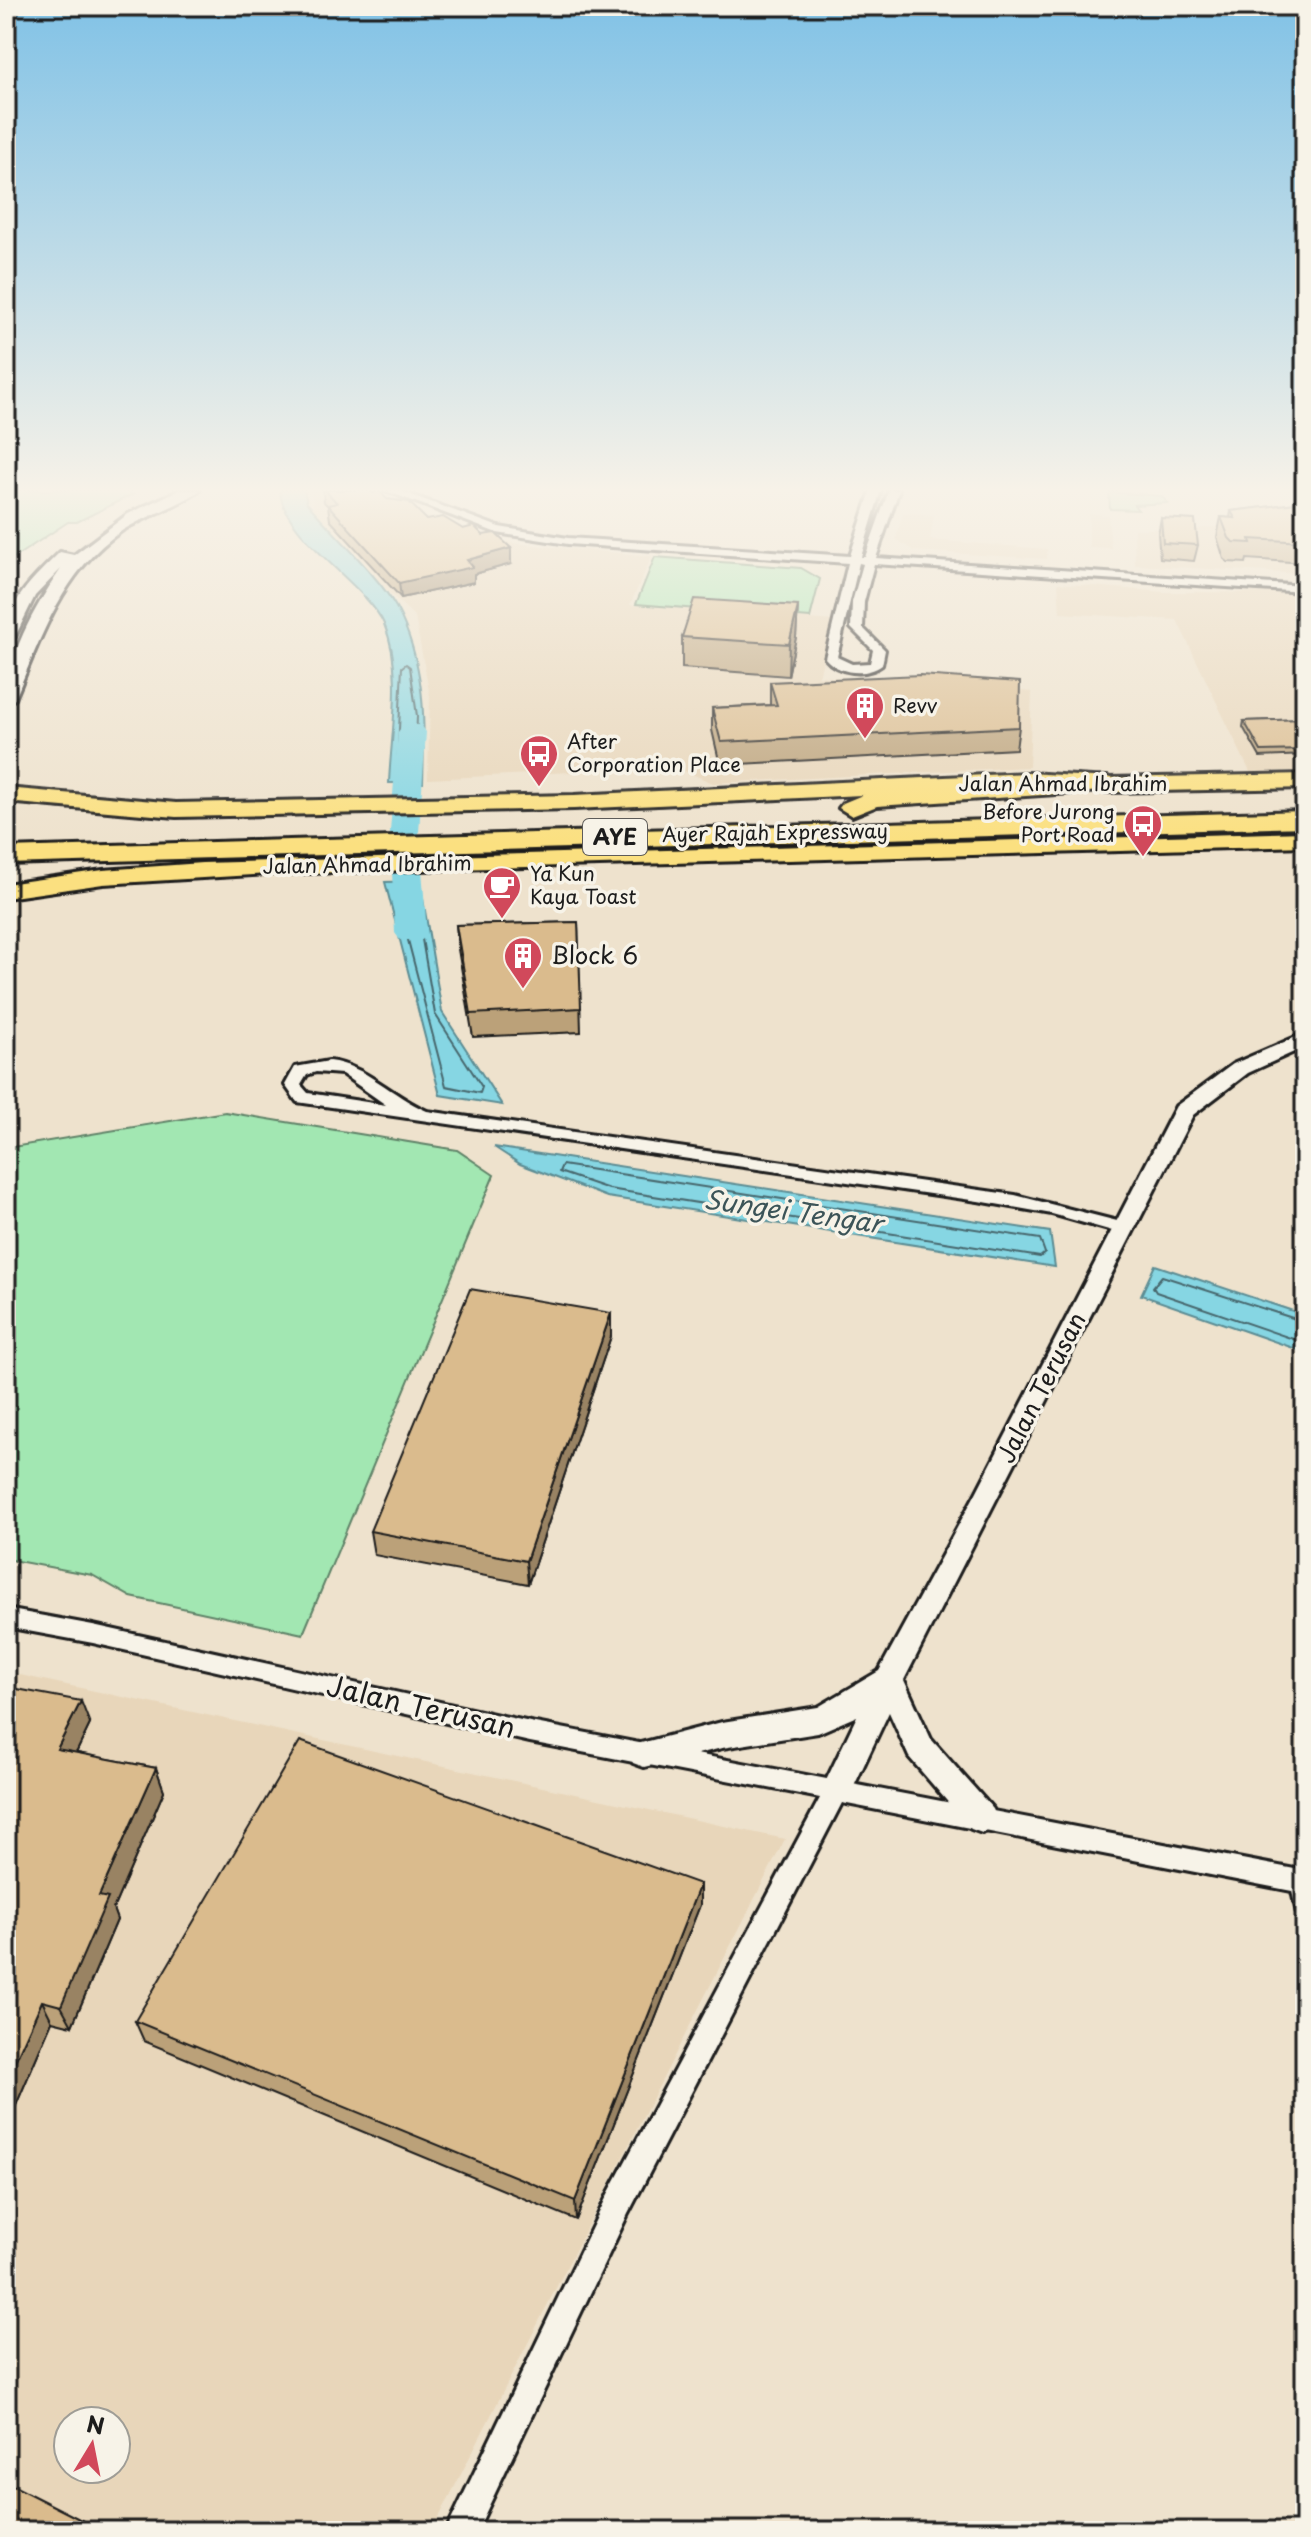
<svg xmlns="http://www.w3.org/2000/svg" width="1311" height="2537" font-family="'Playpen Sans',sans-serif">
<rect width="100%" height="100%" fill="#eee2cd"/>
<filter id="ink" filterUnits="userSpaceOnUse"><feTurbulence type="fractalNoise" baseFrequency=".0125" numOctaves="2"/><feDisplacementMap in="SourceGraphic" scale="16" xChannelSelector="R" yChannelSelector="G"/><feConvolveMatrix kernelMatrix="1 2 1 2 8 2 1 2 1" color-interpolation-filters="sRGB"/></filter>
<g filter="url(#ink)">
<path fill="#e8d6ba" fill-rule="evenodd" d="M 312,490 L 359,490 L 462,531 L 512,543 L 652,556 L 630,605 L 834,621 L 819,676 L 1032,692 L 1029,767 L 713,783 L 675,767 L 428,779 L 430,696 L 415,617 L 320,527 L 314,517 Z
M 903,513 L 934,515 L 930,540 L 1047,549 L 1047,559 L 914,551 L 896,539 Z
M 1089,514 L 1108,515 L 1111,548 L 1089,547 Z
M 1305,516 L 1305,574 L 1135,565 L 1134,529 L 1197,529 Z
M 1058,583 L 1163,592 L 1305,593 L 1305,771 L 1250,772 L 1177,620 L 1060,613 Z
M 6,1672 L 785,1839 L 432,2531 L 6,2531 ZM 68,2421 L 116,2421 L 116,2469 L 68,2469 Z"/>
<path fill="#a2e7b2" stroke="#5f8267" stroke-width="2" d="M 6,490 L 123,490 L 133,494 L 77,522 L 68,522 L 6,563 Z
M 1109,492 L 1161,496 L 1168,503 L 1134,505 L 1138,510 L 1110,509 Z
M 655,557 L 801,568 L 820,579 L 810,618 L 636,604 Z
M 225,1112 L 457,1150 L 494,1175 L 303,1634 L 131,1597 L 92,1575 L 6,1559 L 6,1148 Z"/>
<path fill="#86d6e3" stroke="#5c8c93" stroke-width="2" d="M 280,490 L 304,490 L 307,503 C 331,531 380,578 396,607 C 426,663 425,722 423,783 L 389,783 C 391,733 404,671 384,624 C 366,584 281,535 280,490 Z
M 420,881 L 442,1012 L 502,1105 L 440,1095 L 385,882 Z
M 494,1147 L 1050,1232 L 1055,1267 L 607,1197 L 520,1164 Z
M 1155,1265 L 1305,1315 L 1305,1352 L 1141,1295 Z"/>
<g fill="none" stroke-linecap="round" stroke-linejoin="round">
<path stroke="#46666c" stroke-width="2" d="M 406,664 L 410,667 L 417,716 L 415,771 L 401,775 L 397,771 L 402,667 Z
M 410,889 L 414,893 L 435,1014 L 482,1087 L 480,1093 L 446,1086 L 396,894 Z
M 562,1165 L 1040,1239 L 1045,1253 L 1040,1257 L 609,1189 L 559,1172 Z
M 1305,1322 L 1162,1276 L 1153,1287 L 1156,1292 L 1305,1343"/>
<path fill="#86d6e3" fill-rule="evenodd" d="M 412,724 L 422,726 L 426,732 L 419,832 L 427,933 L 422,940 L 400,940 L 395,933 L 390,832 L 398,732 L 402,726 Z"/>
<g stroke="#1c1c1c" stroke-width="6">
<path id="minor" d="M 384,490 L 398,490 L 499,527 L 568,538 L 850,556 L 871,490 L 881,490 L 861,557 L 865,557 L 889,490 L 899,490 L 876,558 L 1305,586 L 1305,592 L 874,564 L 864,602 L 863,628 L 885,650 L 882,665 C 866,677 838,674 825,658 L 848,563 L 568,544 L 497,533 ZM 859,563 L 863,564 L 852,602 L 851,628 L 873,650 L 870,663 L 852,664 L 837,657 Z
M 329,1061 C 365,1065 392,1096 427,1111 L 1015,1195 L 1129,1224 L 1132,1228 L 1123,1234 L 1052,1214 L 978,1201 L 297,1102 L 285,1085 L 295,1067 ZM 316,1072 L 342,1074 L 386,1105 L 308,1093 L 301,1085 L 307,1075 Z
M 6,1609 L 93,1625 L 530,1722 L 1305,1871 L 1305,1916 L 1297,1913 L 1292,1891 L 842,1803 L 628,2214 L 477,2531 L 446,2531 L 608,2194 L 820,1798 L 530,1742 L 93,1643 L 6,1627 Z"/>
</g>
<g stroke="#1c1c1c" stroke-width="6">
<path id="tertiary" d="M 1305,1033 L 1305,1047 L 1248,1073 L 1193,1115 L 904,1680 L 931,1739 L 993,1809 L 997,1819 L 993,1829 L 982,1833 L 971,1829 L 909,1757 L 889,1712 L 847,1801 L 836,1805 L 825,1801 L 821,1791 L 857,1716 L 818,1733 L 722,1748 L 644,1767 L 633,1763 L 629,1754 L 633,1745 L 722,1722 L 818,1707 L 879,1671 L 976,1493 L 1176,1106 L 1233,1064 Z"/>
</g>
<g stroke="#1c1c1c" stroke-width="6">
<path id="secondary" d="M 179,490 L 200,490 C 185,503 144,517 123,530 C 63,570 42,635 15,699 L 6,704 C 6,657 34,608 61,569 L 35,596 L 15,637 L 6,642 C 6,601 33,579 60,552 L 74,555 L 128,514 Z"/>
</g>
<g stroke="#1c1c1c" stroke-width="6">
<path id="primary" d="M 1029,773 L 1108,778 L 1305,774 L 1305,788 L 1108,792 L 1029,787 L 574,809 L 176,817 L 6,802 L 6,788 L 176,803 L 574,795 Z
M 1305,832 L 1305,846 L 268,874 L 103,884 L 6,898 L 6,884 L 103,870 L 202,863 Z"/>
</g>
<g stroke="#1c1c1c" stroke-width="6">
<path id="motorway" d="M 1108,777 L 1121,785 L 1117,790 L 877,806 L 852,816 L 839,808 L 843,803 L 872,791 Z
M 1305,811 L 1305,827 L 6,864 L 6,848 Z"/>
</g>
<use href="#minor" fill="#f7f3e8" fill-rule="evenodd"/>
<use href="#tertiary" fill="#f7f3e8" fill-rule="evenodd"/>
<use href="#secondary" fill="#f7f3e8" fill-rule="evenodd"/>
<use href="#primary" fill="#fbe080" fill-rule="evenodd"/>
<use href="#motorway" fill="#fbe080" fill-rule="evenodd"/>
</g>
<path fill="#bba179" stroke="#1c1c1c" stroke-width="2" d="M 323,490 L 368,490 L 511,564 L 474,574 L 474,582 L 401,598 L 330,520 L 328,506 L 324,502 Z
M 1305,502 L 1305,563 L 1247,559 L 1246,563 L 1228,562 L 1224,559 L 1217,537 L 1221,517 L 1230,518 L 1231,511 Z
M 1161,518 L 1198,545 L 1194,561 L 1160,558 L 1158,534 Z
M 798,606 L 796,637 L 788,676 L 682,668 L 682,637 Z
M 770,682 L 1019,727 L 1016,749 L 720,765 L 712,730 L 712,708 L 770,705 Z
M 1305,719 L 1305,755 L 1260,757 L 1243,727 L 1244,721 Z
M 578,922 L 581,1032 L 473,1037 L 458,949 L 456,925 Z
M 611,1313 L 611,1336 L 528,1584 L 374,1555 L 370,1531 Z
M 6,1687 L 90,1724 L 76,1753 L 156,1768 L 164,1791 L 113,1909 L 117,1920 L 72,2026 L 52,2021 L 8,2124 L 6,2123 Z
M 700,1884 L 700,1905 L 576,2220 L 144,2041 L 135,2021 Z"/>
<path fill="#998363" stroke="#1c1c1c" stroke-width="2" d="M 511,548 L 511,564 L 474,574 L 474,582 L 401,598 L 399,583 L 467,560 Z
M 798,606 L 796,637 L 788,676 L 789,644 Z
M 611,1313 L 611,1336 L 528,1584 L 526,1561 Z
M 81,1701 L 90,1724 L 67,1772 L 57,1749 Z
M 156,1768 L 164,1791 L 113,1909 L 117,1920 L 72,2026 L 61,2006 L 99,1896 Z
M 700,1884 L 700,1905 L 576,2220 L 575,2201 Z
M 42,2001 L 52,2021 L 8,2124 L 6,2121 L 6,2081 Z"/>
<path fill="#dabb8d" stroke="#1c1c1c" stroke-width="2" d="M 325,490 L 368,490 L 373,493 L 380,492 L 387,499 L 409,502 L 427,520 L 443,517 L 463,529 L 474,526 L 483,535 L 495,533 L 511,548 L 467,560 L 473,567 L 399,583 L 328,505 L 337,503 Z
M 1305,502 L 1305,542 L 1250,539 L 1251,543 L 1233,542 L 1229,538 L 1221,517 L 1235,518 L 1231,511 Z
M 1161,518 L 1195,520 L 1198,545 L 1163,543 Z
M 694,599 L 798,606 L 789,644 L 682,637 Z
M 920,675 L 1020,682 L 1019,727 L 721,742 L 712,708 L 777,705 L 770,682 Z
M 1305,719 L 1305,750 L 1261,751 L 1244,721 Z
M 578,922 L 581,1008 L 471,1014 L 456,925 Z
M 470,1289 L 611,1313 L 526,1561 L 370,1531 Z
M 6,1687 L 81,1701 L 57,1749 L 156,1768 L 99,1896 L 108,1898 L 61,2006 L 42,2001 L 6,2081 Z
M 300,1741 L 700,1884 L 575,2201 L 135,2021 Z
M 6,2482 L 103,2531 L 6,2531 Z"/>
</g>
<linearGradient id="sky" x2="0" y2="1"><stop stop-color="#81c2e6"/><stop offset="0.58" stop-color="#f7f2e8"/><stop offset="1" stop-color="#f7f2e8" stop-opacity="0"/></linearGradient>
<rect width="1311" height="845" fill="url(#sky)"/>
<defs>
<g id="building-pin" transform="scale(2)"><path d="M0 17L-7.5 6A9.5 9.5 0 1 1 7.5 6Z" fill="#d1495b" stroke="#f7f3e8"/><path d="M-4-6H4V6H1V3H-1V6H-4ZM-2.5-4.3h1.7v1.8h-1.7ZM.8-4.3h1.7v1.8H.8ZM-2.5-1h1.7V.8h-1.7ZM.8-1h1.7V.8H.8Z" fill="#fff"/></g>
<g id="bus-pin" transform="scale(2)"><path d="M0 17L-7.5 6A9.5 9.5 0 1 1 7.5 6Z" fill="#d1495b" stroke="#f7f3e8"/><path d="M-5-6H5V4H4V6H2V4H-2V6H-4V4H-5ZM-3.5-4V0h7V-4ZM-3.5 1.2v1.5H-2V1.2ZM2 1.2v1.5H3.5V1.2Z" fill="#fff"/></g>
<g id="cafe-pin" transform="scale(2)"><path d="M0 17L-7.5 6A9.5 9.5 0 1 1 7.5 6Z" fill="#d1495b" stroke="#f7f3e8"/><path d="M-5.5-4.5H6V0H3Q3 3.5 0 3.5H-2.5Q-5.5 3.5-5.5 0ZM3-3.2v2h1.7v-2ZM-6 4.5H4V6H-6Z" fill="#fff"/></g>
</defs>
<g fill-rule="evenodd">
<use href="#building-pin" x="865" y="706"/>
<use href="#bus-pin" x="539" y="754"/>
<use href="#bus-pin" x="1143" y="824"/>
<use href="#cafe-pin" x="502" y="886"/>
<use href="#building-pin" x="523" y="956"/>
</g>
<g text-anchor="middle" stroke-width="7" stroke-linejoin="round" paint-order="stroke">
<g font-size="20" fill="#1c1c1c" stroke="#f7f3e8" text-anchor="start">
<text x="893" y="713">Revv</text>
<text x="567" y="749">After<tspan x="567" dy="23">Corporation Place</tspan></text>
<text x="1115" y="819" text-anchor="end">Before Jurong<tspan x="1115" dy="23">Port Road</tspan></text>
<text x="530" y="881">Ya Kun<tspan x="530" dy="23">Kaya Toast</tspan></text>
</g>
<g font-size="20" fill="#1c1c1c" stroke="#f7f3e8">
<text x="1063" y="791">Jalan Ahmad Ibrahim</text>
<text transform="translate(775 833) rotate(-1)" y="7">Ayer Rajah Expressway</text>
<text transform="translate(367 865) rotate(-1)" y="7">Jalan Ahmad Ibrahim</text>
</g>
<rect fill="#f7f3e8" stroke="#5e5c59" stroke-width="2" x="583" y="819" width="64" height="36" rx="6"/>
<g font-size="22" font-weight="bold" fill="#1c1c1c">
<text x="615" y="845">AYE</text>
</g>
<g font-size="24" fill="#1c1c1c" stroke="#f7f3e8" text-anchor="start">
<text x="551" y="964">Block 6</text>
</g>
<g font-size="24" fill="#1c1c1c" stroke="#f7f3e8">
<text transform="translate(1042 1388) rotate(-63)" y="8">Jalan Terusan</text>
</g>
<g font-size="26" font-style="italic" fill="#3c5458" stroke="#f7f3e8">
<text transform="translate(793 1212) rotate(8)" y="9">Sungei Tengar</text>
</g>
<g font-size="28" fill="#1c1c1c" stroke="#f7f3e8">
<text transform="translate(421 1707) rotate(13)" y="10">Jalan Terusan</text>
</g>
</g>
<rect width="1311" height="2537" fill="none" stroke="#f7f3e8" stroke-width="32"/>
<rect x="16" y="16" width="1279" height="2505" fill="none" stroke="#1c1c1c" stroke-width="3" filter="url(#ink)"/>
<g transform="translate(92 2445) rotate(10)"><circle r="38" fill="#f7f3e8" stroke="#9f9d96" stroke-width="2"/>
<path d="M0-6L14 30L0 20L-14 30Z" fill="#d1495b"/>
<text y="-12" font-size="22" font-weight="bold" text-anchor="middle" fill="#1c1c1c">N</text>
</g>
</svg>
